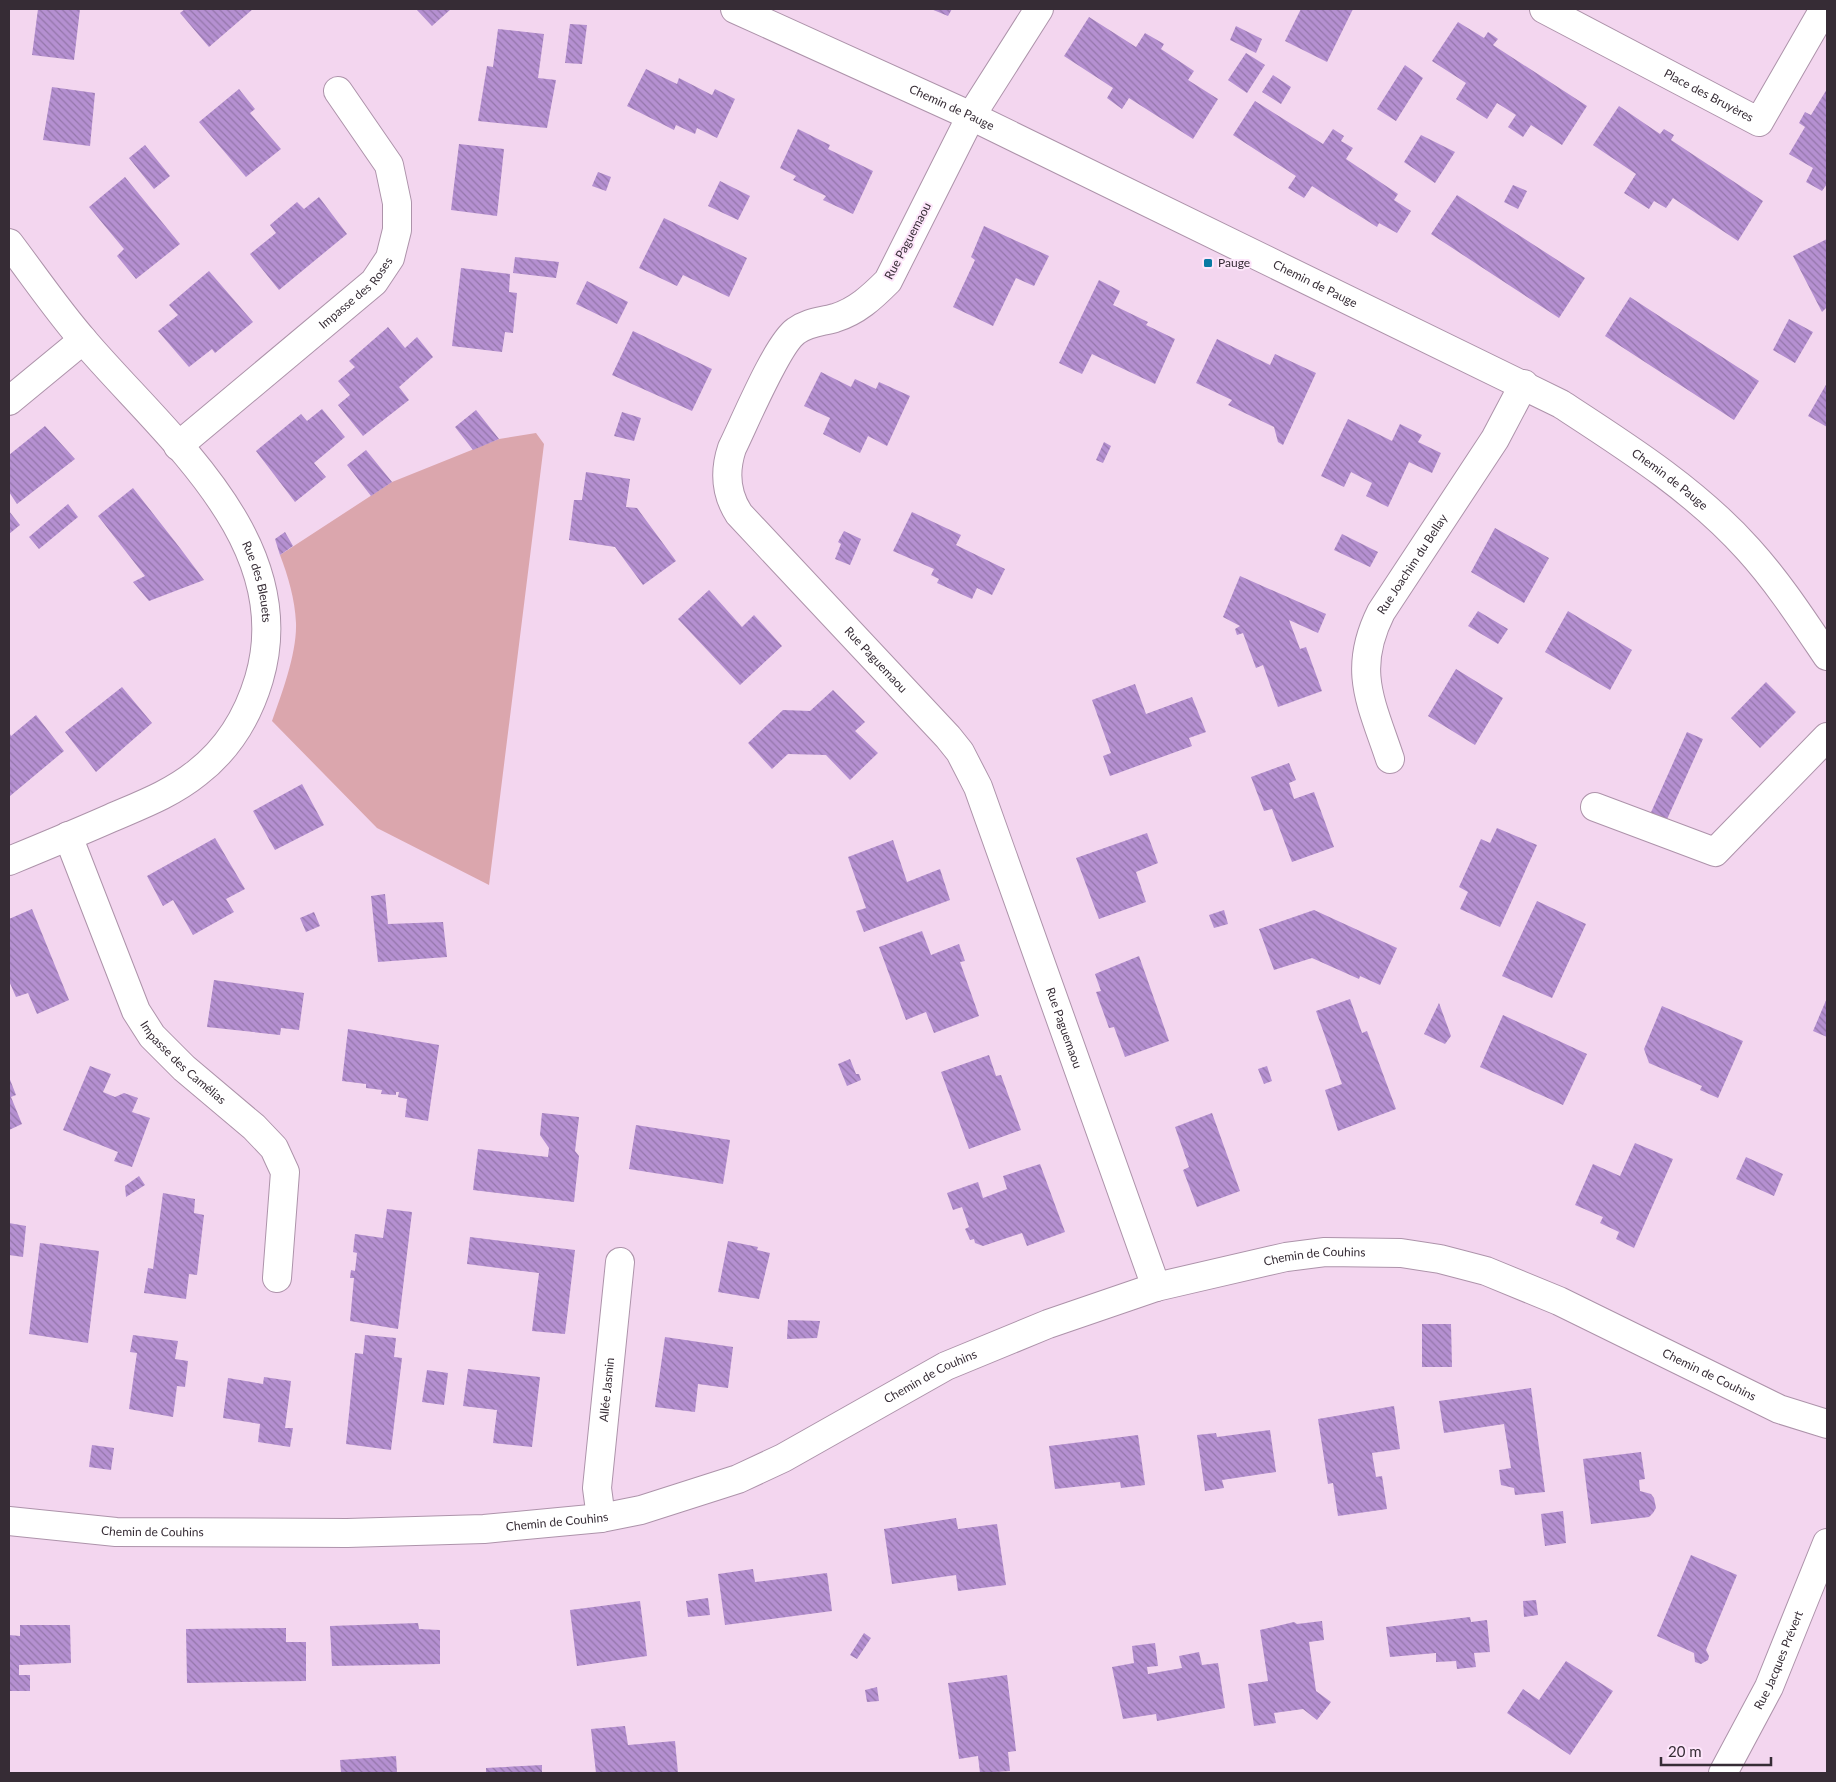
<svg xmlns="http://www.w3.org/2000/svg" width="1836" height="1782" font-family="Lato,sans-serif">
<defs>
<pattern id="building-back-hatch" width="6" height="6" patternUnits="userSpaceOnUse" patternTransform="scale(1.25)"><rect width="6" height="6" fill="#b590d1"/><path d="M-1 5l2 2M0 0l6 6M5-1l2 2" fill="none" stroke="#9476aa"/></pattern>
</defs>
<rect width="100%" height="100%" fill="#f3d6ef"/>
<path fill="#dba6ad" d="M 536,433 L 544,444 L 489,885 L 377,828 L 272,721 C 282,693 297,653 296,623 C 295,599 288,576 280,555 L 392,482 L 499,439 Z"/>
<path fill="url(#building-back-hatch)" d="M 38,9 L 80,9 L 74,60 L 32,55 Z
M 185,9 L 253,9 L 209,47 L 180,13 Z
M 416,9 L 451,9 L 432,26 Z
M 931,9 L 952,9 L 948,16 Z
M 1301,9 L 1353,9 L 1327,62 L 1285,41 Z
M 1089,17 L 1136,47 L 1145,33 L 1164,44 L 1161,49 L 1194,71 L 1188,80 L 1218,99 L 1193,139 L 1129,98 L 1122,109 L 1107,98 L 1113,88 L 1064,56 Z
M 1458,22 L 1484,38 L 1488,32 L 1498,39 L 1493,45 L 1587,106 L 1562,145 L 1531,125 L 1523,137 L 1508,127 L 1516,115 L 1497,103 L 1487,119 L 1456,99 L 1466,83 L 1432,61 Z
M 570,24 L 587,25 L 582,64 L 565,63 Z
M 1236,26 L 1262,39 L 1256,53 L 1230,40 Z
M 498,29 L 544,34 L 538,78 L 556,80 L 547,128 L 478,121 L 487,66 L 493,67 Z
M 1246,53 L 1265,65 L 1247,93 L 1228,80 Z
M 1405,65 L 1423,78 L 1396,121 L 1377,109 Z
M 646,69 L 677,84 L 679,78 L 712,95 L 715,89 L 735,99 L 717,138 L 697,128 L 695,134 L 676,125 L 674,130 L 627,106 Z
M 1273,75 L 1291,87 L 1281,104 L 1262,92 Z
M 52,87 L 95,93 L 90,146 L 43,140 Z
M 239,89 L 255,109 L 250,113 L 281,149 L 246,177 L 199,122 Z
M 1827,89 L 1827,184 L 1822,191 L 1806,182 L 1813,168 L 1789,154 L 1805,127 L 1799,123 L 1805,112 L 1811,115 Z
M 1255,101 L 1323,144 L 1333,129 L 1344,136 L 1341,141 L 1353,148 L 1346,159 L 1398,194 L 1394,200 L 1411,211 L 1397,233 L 1379,223 L 1377,227 L 1312,186 L 1304,198 L 1288,188 L 1296,176 L 1233,135 Z
M 1619,106 L 1660,134 L 1664,129 L 1674,135 L 1671,140 L 1763,201 L 1738,241 L 1673,198 L 1666,208 L 1654,201 L 1649,209 L 1624,193 L 1636,174 L 1593,145 Z
M 798,129 L 830,145 L 828,149 L 873,171 L 853,214 L 823,200 L 826,196 L 793,180 L 796,176 L 780,168 Z
M 1421,135 L 1455,152 L 1435,183 L 1404,162 Z
M 459,144 L 504,149 L 497,216 L 451,210 Z
M 145,145 L 170,176 L 154,189 L 129,158 Z
M 598,172 L 611,177 L 606,191 L 592,186 Z
M 125,177 L 180,244 L 136,279 L 117,256 L 124,249 L 89,207 Z
M 720,181 L 750,196 L 738,220 L 708,206 Z
M 1513,185 L 1527,191 L 1518,209 L 1504,202 Z
M 1457,195 L 1585,278 L 1559,318 L 1431,234 Z
M 319,197 L 347,234 L 279,290 L 250,254 L 276,233 L 270,225 L 297,202 L 304,209 Z
M 664,218 L 747,258 L 729,297 L 683,275 L 677,286 L 639,268 Z
M 984,226 L 1049,256 L 1034,286 L 1016,278 L 993,326 L 953,307 L 975,260 L 971,257 Z
M 1827,239 L 1827,307 L 1822,312 L 1793,256 Z
M 515,257 L 559,262 L 556,278 L 513,273 Z
M 461,268 L 510,274 L 509,292 L 517,293 L 513,333 L 505,332 L 502,352 L 452,346 Z
M 209,271 L 253,322 L 215,353 L 212,349 L 189,367 L 158,331 L 178,315 L 169,305 Z
M 1099,280 L 1120,291 L 1113,305 L 1148,322 L 1146,325 L 1175,339 L 1155,384 L 1092,354 L 1082,374 L 1059,363 Z
M 587,281 L 628,302 L 617,324 L 576,304 Z
M 1630,297 L 1759,381 L 1734,420 L 1605,336 Z
M 1789,319 L 1813,332 L 1795,363 L 1773,350 Z
M 388,327 L 405,348 L 417,337 L 433,357 L 399,387 L 409,400 L 363,436 L 338,405 L 350,395 L 338,381 L 355,367 L 349,361 Z
M 633,331 L 712,369 L 692,411 L 612,375 Z
M 1217,339 L 1270,365 L 1275,354 L 1316,373 L 1283,445 L 1278,442 L 1274,427 L 1228,405 L 1232,400 L 1196,383 Z
M 821,372 L 851,387 L 855,379 L 876,389 L 879,382 L 910,396 L 887,446 L 868,436 L 860,453 L 823,434 L 830,418 L 804,406 Z
M 1827,383 L 1827,427 L 1808,416 Z
M 322,409 L 345,437 L 314,463 L 326,477 L 295,502 L 256,451 L 301,414 L 307,421 Z
M 476,410 L 499,439 L 473,450 L 455,427 Z
M 622,412 L 641,418 L 634,441 L 614,436 Z
M 1348,419 L 1392,441 L 1400,424 L 1422,435 L 1418,442 L 1441,453 L 1432,473 L 1409,462 L 1388,507 L 1366,496 L 1372,483 L 1351,472 L 1344,487 L 1321,476 Z
M 45,426 L 75,459 L 17,504 L 9,492 L 9,455 Z
M 1104,442 L 1111,446 L 1103,463 L 1096,460 Z
M 366,450 L 392,482 L 371,496 L 347,465 Z
M 586,472 L 630,479 L 626,507 L 637,508 L 676,561 L 643,585 L 615,547 L 569,540 L 574,500 L 582,500 Z
M 133,488 L 180,548 L 204,580 L 149,601 L 133,582 L 145,576 L 98,516 Z
M 68,504 L 78,517 L 39,549 L 29,537 Z
M 9,511 L 20,525 L 9,534 Z
M 912,512 L 961,535 L 956,545 L 1005,569 L 992,595 L 977,588 L 972,599 L 937,583 L 939,579 L 931,575 L 934,569 L 893,551 Z
M 1495,528 L 1549,558 L 1524,603 L 1471,572 Z
M 844,531 L 861,539 L 850,565 L 835,559 L 841,544 L 838,542 Z
M 285,532 L 293,546 L 280,555 L 275,539 Z
M 1342,534 L 1378,552 L 1370,567 L 1334,550 Z
M 1240,576 L 1326,614 L 1318,633 L 1289,620 L 1300,649 L 1306,647 L 1322,691 L 1278,707 L 1263,665 L 1256,668 L 1243,633 L 1237,635 L 1235,629 L 1240,626 L 1223,617 Z
M 709,590 L 742,627 L 754,615 L 782,646 L 740,685 L 678,619 Z
M 1478,611 L 1508,629 L 1498,644 L 1468,626 Z
M 1568,611 L 1632,650 L 1610,690 L 1545,652 Z
M 1456,669 L 1503,698 L 1475,745 L 1428,716 Z
M 1766,682 L 1796,712 L 1760,748 L 1731,718 Z
M 1135,684 L 1146,714 L 1192,697 L 1206,732 L 1189,738 L 1192,746 L 1110,776 L 1103,756 L 1111,753 L 1092,700 Z
M 122,687 L 152,723 L 96,772 L 65,732 Z
M 833,690 L 865,722 L 855,731 L 878,753 L 850,780 L 826,755 L 788,754 L 772,769 L 748,743 L 783,710 L 810,711 Z
M 36,715 L 64,751 L 10,796 L 9,732 L 11,736 Z
M 1687,732 L 1703,739 L 1664,826 L 1648,819 Z
M 1289,763 L 1296,780 L 1289,783 L 1294,799 L 1314,792 L 1334,847 L 1292,862 L 1272,809 L 1264,811 L 1251,777 Z
M 302,784 L 324,825 L 275,850 L 253,811 Z
M 1497,828 L 1537,845 L 1500,927 L 1460,909 L 1468,892 L 1459,887 L 1481,839 L 1490,843 Z
M 1147,833 L 1158,863 L 1136,872 L 1146,902 L 1099,919 L 1076,858 Z
M 215,838 L 245,889 L 226,899 L 234,912 L 193,935 L 173,900 L 163,906 L 147,876 Z
M 893,840 L 907,882 L 940,869 L 950,900 L 864,932 L 856,911 L 866,908 L 848,857 Z
M 385,894 L 388,924 L 443,922 L 447,957 L 378,962 L 371,896 Z
M 1537,901 L 1586,924 L 1552,998 L 1502,976 Z
M 32,909 L 69,1000 L 37,1014 L 28,993 L 16,997 L 9,981 L 9,919 Z
M 1224,910 L 1228,924 L 1214,928 L 1209,915 Z
M 1314,910 L 1397,948 L 1380,985 L 1360,976 L 1359,979 L 1312,958 L 1274,970 L 1259,929 Z
M 314,912 L 320,926 L 306,932 L 300,918 Z
M 922,931 L 931,955 L 959,944 L 965,961 L 960,962 L 979,1016 L 934,1033 L 926,1012 L 906,1020 L 879,947 Z
M 1139,956 L 1169,1041 L 1125,1057 L 1114,1027 L 1109,1028 L 1096,992 L 1101,991 L 1095,974 Z
M 214,980 L 304,993 L 299,1030 L 281,1028 L 280,1035 L 207,1027 Z
M 1827,998 L 1827,1037 L 1813,1031 Z
M 1350,999 L 1362,1033 L 1367,1031 L 1396,1109 L 1338,1131 L 1325,1090 L 1342,1084 L 1316,1011 Z
M 1439,1003 L 1451,1036 L 1445,1044 L 1424,1034 Z
M 1662,1006 L 1743,1041 L 1718,1098 L 1700,1090 L 1702,1086 L 1649,1063 L 1644,1049 Z
M 1503,1015 L 1587,1054 L 1563,1105 L 1480,1067 Z
M 348,1029 L 439,1045 L 428,1121 L 405,1117 L 407,1099 L 398,1097 L 399,1092 L 396,1092 L 396,1095 L 381,1094 L 382,1090 L 366,1088 L 366,1084 L 342,1081 Z
M 989,1055 L 996,1076 L 1001,1075 L 1021,1130 L 969,1149 L 941,1072 Z
M 850,1059 L 856,1074 L 859,1074 L 861,1080 L 847,1086 L 838,1064 Z
M 90,1066 L 111,1074 L 103,1092 L 115,1097 L 124,1093 L 138,1098 L 132,1112 L 150,1118 L 132,1167 L 114,1161 L 118,1152 L 63,1130 Z
M 1267,1066 L 1272,1081 L 1264,1084 L 1258,1069 Z
M 9,1077 L 16,1095 L 11,1097 L 22,1124 L 9,1130 Z
M 542,1113 L 579,1117 L 575,1151 L 579,1156 L 574,1202 L 473,1190 L 478,1149 L 548,1157 L 549,1148 L 540,1135 Z
M 1212,1113 L 1240,1191 L 1197,1207 L 1183,1170 L 1189,1167 L 1175,1127 Z
M 636,1125 L 730,1140 L 723,1184 L 629,1169 Z
M 1635,1143 L 1673,1159 L 1634,1248 L 1616,1239 L 1619,1232 L 1600,1223 L 1603,1217 L 1575,1205 L 1593,1164 L 1620,1176 Z
M 1746,1157 L 1783,1174 L 1774,1196 L 1736,1179 Z
M 1040,1164 L 1065,1232 L 1027,1246 L 1022,1233 L 983,1246 L 975,1243 L 974,1239 L 970,1240 L 965,1229 L 969,1227 L 962,1207 L 953,1210 L 947,1193 L 978,1182 L 983,1198 L 1007,1189 L 1003,1176 Z
M 139,1176 L 145,1185 L 126,1197 L 125,1186 Z
M 163,1193 L 195,1199 L 194,1213 L 204,1215 L 197,1275 L 189,1274 L 186,1299 L 144,1293 L 148,1268 L 153,1269 Z
M 387,1209 L 412,1212 L 398,1329 L 350,1321 L 354,1278 L 350,1278 L 351,1270 L 355,1271 L 357,1253 L 353,1252 L 355,1234 L 383,1238 Z
M 9,1223 L 26,1226 L 23,1257 L 9,1255 Z
M 470,1237 L 575,1250 L 565,1334 L 532,1331 L 539,1273 L 467,1264 Z
M 728,1241 L 758,1247 L 757,1250 L 770,1253 L 759,1299 L 718,1292 Z
M 40,1243 L 99,1251 L 88,1343 L 29,1334 Z
M 788,1320 L 820,1321 L 817,1338 L 787,1339 Z
M 1422,1324 L 1451,1324 L 1452,1367 L 1422,1367 Z
M 133,1335 L 178,1341 L 175,1359 L 188,1361 L 185,1387 L 177,1386 L 173,1417 L 129,1409 L 137,1353 L 130,1352 Z
M 365,1335 L 396,1338 L 394,1357 L 402,1358 L 391,1450 L 346,1444 L 355,1353 L 363,1354 Z
M 665,1337 L 733,1347 L 728,1388 L 698,1384 L 695,1412 L 655,1407 Z
M 468,1369 L 540,1377 L 532,1447 L 493,1443 L 497,1410 L 463,1406 Z
M 427,1370 L 448,1373 L 444,1405 L 422,1402 Z
M 264,1377 L 291,1381 L 285,1428 L 293,1428 L 290,1447 L 258,1442 L 260,1424 L 223,1418 L 228,1378 L 263,1384 Z
M 1531,1388 L 1545,1492 L 1515,1495 L 1514,1488 L 1501,1485 L 1499,1470 L 1511,1468 L 1504,1424 L 1444,1433 L 1439,1401 Z
M 1394,1406 L 1400,1449 L 1372,1453 L 1376,1477 L 1382,1476 L 1387,1509 L 1338,1516 L 1333,1483 L 1328,1484 L 1318,1419 Z
M 1270,1430 L 1276,1472 L 1222,1480 L 1224,1488 L 1205,1491 L 1197,1435 L 1216,1433 L 1217,1437 Z
M 1138,1435 L 1145,1485 L 1121,1488 L 1120,1482 L 1055,1489 L 1049,1446 Z
M 92,1445 L 114,1448 L 111,1470 L 89,1467 Z
M 1641,1452 L 1645,1479 L 1639,1480 L 1640,1491 L 1651,1494 L 1654,1498 L 1656,1508 L 1653,1513 L 1649,1517 L 1591,1524 L 1583,1459 Z
M 1563,1511 L 1566,1543 L 1545,1546 L 1541,1514 Z
M 956,1518 L 958,1529 L 997,1524 L 1006,1585 L 958,1591 L 956,1575 L 892,1584 L 884,1529 Z
M 1691,1555 L 1737,1575 L 1706,1650 L 1709,1656 L 1708,1660 L 1701,1664 L 1695,1662 L 1694,1653 L 1657,1636 Z
M 753,1569 L 755,1582 L 827,1573 L 832,1611 L 725,1625 L 718,1574 Z
M 708,1598 L 710,1615 L 688,1617 L 686,1601 Z
M 1536,1600 L 1538,1615 L 1524,1617 L 1523,1601 Z
M 640,1601 L 647,1656 L 577,1666 L 570,1610 Z
M 1470,1617 L 1471,1622 L 1487,1620 L 1490,1652 L 1474,1653 L 1476,1667 L 1457,1669 L 1456,1661 L 1436,1662 L 1436,1653 L 1390,1657 L 1386,1627 Z
M 1322,1621 L 1324,1640 L 1309,1642 L 1316,1691 L 1331,1702 L 1317,1720 L 1303,1709 L 1274,1713 L 1276,1723 L 1254,1726 L 1248,1684 L 1268,1681 L 1260,1630 L 1294,1622 L 1297,1624 Z
M 418,1623 L 419,1629 L 440,1630 L 440,1664 L 332,1666 L 330,1626 Z
M 20,1625 L 70,1625 L 71,1663 L 19,1665 L 19,1675 L 30,1675 L 30,1691 L 9,1691 L 9,1635 L 20,1636 Z
M 286,1628 L 286,1642 L 306,1642 L 306,1681 L 187,1683 L 186,1629 Z
M 864,1633 L 871,1638 L 857,1659 L 850,1655 Z
M 1155,1643 L 1158,1666 L 1147,1667 L 1148,1674 L 1182,1668 L 1179,1656 L 1199,1652 L 1202,1665 L 1218,1663 L 1225,1708 L 1157,1721 L 1156,1714 L 1123,1719 L 1112,1667 L 1134,1663 L 1132,1646 Z
M 1566,1661 L 1613,1691 L 1570,1755 L 1507,1713 L 1523,1689 L 1539,1700 Z
M 1007,1675 L 1016,1751 L 1008,1752 L 1010,1771 L 980,1773 L 978,1756 L 959,1759 L 948,1683 Z
M 877,1687 L 879,1701 L 867,1702 L 865,1690 Z
M 625,1726 L 628,1745 L 675,1741 L 678,1773 L 596,1773 L 591,1729 Z
M 396,1756 L 397,1773 L 341,1773 L 340,1760 Z
M 542,1765 L 542,1773 L 486,1773 L 486,1768 Z"/>
<g fill="none" stroke-linecap="round" stroke-linejoin="round">
<g stroke="#ad93aa" stroke-width="30">
<g id="minor">
<path id="s1" d="M 1039,9 L 971,116 L 888,281 C 872,297 857,311 835,318 C 821,322 808,322 796,331 C 777,344 744,424 732,448 C 724,472 726,494 739,514 L 948,737 L 960,752 L 978,787 L 1156,1287"/>
<path id="s2" d="M 1544,9 L 1759,122 L 1824,9"/>
<path id="s3" d="M 9,243 C 34,276 57,310 84,341 C 163,434 300,541 259,679 C 248,716 228,749 197,773 C 171,794 141,805 111,818 C 77,833 43,847 9,861"/>
<path d="M 9,401 L 83,340"/>
<path id="s4" d="M 178,446 L 374,282 L 390,258 L 397,230 L 397,203 L 389,165 L 338,91"/>
<path id="s5" d="M 1390,759 C 1371,702 1352,670 1381,612 L 1495,439 L 1524,384"/>
<path d="M 1595,807 L 1715,852 L 1827,737"/>
<path id="s6" d="M 68,836 L 136,1011 L 152,1036 L 184,1068 L 254,1127 L 274,1148 L 285,1172 L 277,1278"/>
<path id="s7" d="M 601,1518 L 597,1488 L 620,1262"/>
<path id="s8" d="M 1723,1773 L 1769,1687 L 1827,1543"/>
</g>
</g>
<g stroke="#ad93aa" stroke-width="30">
<g id="tertiary">
<path id="s9" d="M 735,9 L 971,116 L 1561,404 C 1627,447 1695,490 1748,549 C 1778,582 1802,619 1827,656"/>
<path id="s10" d="M 9,1521 L 116,1532 L 347,1533 L 484,1529 L 601,1518 L 641,1510 L 738,1479 L 783,1458 L 946,1366 L 1048,1324 L 1156,1287 L 1286,1257 L 1325,1252 L 1401,1253 L 1440,1259 L 1486,1271 L 1559,1301 L 1779,1409 L 1827,1424"/>
</g>
</g>
<use href="#minor" stroke="#fff" stroke-width="28"/>
<use href="#tertiary" stroke="#fff" stroke-width="28"/>
</g>
<rect fill="#087aa3" stroke="#fde5fa" stroke-width="2" x="1203" y="258" width="10" height="10" rx="2.5"/>
<g text-anchor="middle" stroke-width="4" stroke-linejoin="round" paint-order="stroke">
<g font-size="12" fill="#362c35" stroke="#fde5fa">
<text dy="4" stroke="none"><textPath href="#s2" startOffset="186">Place des Bruyères</textPath></text>
<text dy="4" stroke="none"><textPath href="#s9" startOffset="238">Chemin de Pauge</textPath></text>
<text transform="translate(908 241) rotate(-62)" y="4">Rue Paguemaou</text>
<text dy="4" stroke="none"><textPath href="#s9" startOffset="642">Chemin de Pauge</textPath></text>
<text dy="4" stroke="none"><textPath href="#s4" startOffset="235">Impasse des Roses</textPath></text>
<text dy="4" stroke="none"><textPath href="#s9" startOffset="1048">Chemin de Pauge</textPath></text>
<text dy="4" stroke="none"><textPath href="#s5" startOffset="210">Rue Joachim du Bellay</textPath></text>
<text dy="4" stroke="none"><textPath href="#s3" startOffset="424">Rue des Bleuets</textPath></text>
<text dy="4" stroke="none"><textPath href="#s1" startOffset="821">Rue Paguemaou</textPath></text>
<text dy="4" stroke="none"><textPath href="#s1" startOffset="1241">Rue Paguemaou</textPath></text>
<text dy="4" stroke="none"><textPath href="#s6" startOffset="258">Impasse des Camélias</textPath></text>
<text dy="4" stroke="none"><textPath href="#s10" startOffset="1359">Chemin de Couhins</textPath></text>
<text dy="4" stroke="none"><textPath href="#s10" startOffset="1779">Chemin de Couhins</textPath></text>
<text dy="4" stroke="none"><textPath href="#s10" startOffset="954">Chemin de Couhins</textPath></text>
<text dy="4" stroke="none"><textPath href="#s7" startOffset="129">Allée Jasmin</textPath></text>
<text dy="4" stroke="none"><textPath href="#s10" startOffset="549">Chemin de Couhins</textPath></text>
<text dy="4" stroke="none"><textPath href="#s10" startOffset="144">Chemin de Couhins</textPath></text>
<text dy="4" stroke="none"><textPath href="#s8" startOffset="126">Rue Jacques Prévert</textPath></text>
</g>
<g font-size="12" fill="#362c35" stroke="#fde5fa" text-anchor="start">
<text x="1218" y="267">Pauge</text>
</g>
</g>
<rect width="1836" height="1782" fill="none" stroke="#362c35" stroke-width="20"/>
<path d="M1661 1757v8h110v-8" fill="none" stroke="#362c35" stroke-width="2.5"/>
<text x="1668" y="1757" font-size="15" fill="#362c35" stroke="#fde5fa" stroke-width="4" paint-order="stroke">20 m</text>
</svg>
